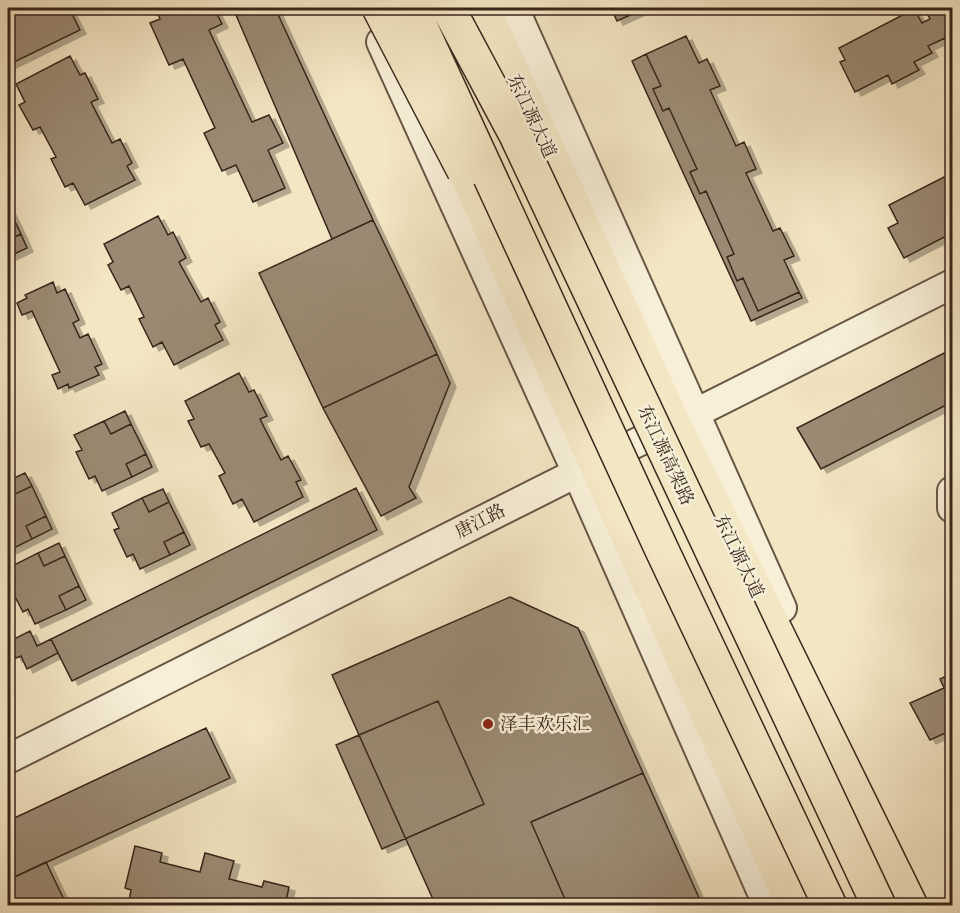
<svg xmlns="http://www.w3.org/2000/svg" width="960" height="913" font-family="'IM FELL English','Noto Serif SC',serif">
<defs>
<filter id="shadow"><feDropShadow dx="6" dy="4" stdDeviation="0" flood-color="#0004"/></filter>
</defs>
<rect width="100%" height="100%" fill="#f3e6c3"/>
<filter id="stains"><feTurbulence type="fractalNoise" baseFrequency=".00333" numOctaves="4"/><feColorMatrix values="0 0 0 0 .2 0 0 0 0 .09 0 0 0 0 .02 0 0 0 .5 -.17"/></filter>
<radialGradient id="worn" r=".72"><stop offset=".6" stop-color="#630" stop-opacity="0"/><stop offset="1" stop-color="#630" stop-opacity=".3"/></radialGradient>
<path fill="#9a8a73" stroke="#39261c" stroke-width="1.5" filter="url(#shadow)" d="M 19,8 L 69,8 L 80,30 L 8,65 L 8,13 Z
M 155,8 L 214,8 L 222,24 L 209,30 L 252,122 L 269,115 L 283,143 L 268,150 L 285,188 L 253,202 L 236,165 L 222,171 L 204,133 L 215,128 L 183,59 L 169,65 L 150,23 L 160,19 Z
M 233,8 L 275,8 L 373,220 L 332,239 Z
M 611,8 L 646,8 L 617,21 Z
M 924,8 L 952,8 L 952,42 L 948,44 L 945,38 L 928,46 L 932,53 L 914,62 L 919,70 L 892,84 L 888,75 L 855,92 L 840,62 L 845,60 L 839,48 L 914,9 L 922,23 L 930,19 Z
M 686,36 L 699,63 L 707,59 L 720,86 L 710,90 L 736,146 L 744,142 L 756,169 L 746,173 L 773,231 L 780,228 L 794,256 L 784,260 L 799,292 L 758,311 L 743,278 L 737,281 L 727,257 L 734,254 L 706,191 L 700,194 L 690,172 L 697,169 L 669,108 L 663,111 L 653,89 L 661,86 L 646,54 Z
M 646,54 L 661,86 L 653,89 L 663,111 L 669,108 L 697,169 L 690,172 L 700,194 L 706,191 L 734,254 L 727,257 L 737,281 L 743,278 L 758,311 L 799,292 L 802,298 L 751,321 L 632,61 Z
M 70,56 L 80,75 L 85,73 L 98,99 L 91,102 L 112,143 L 120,139 L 132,163 L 127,166 L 135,180 L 85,205 L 73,183 L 65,187 L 51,159 L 56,157 L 40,127 L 33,130 L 19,105 L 25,102 L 16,84 Z
M 952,173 L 952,233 L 904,258 L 888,228 L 898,223 L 889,205 Z
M 8,207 L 21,234 L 8,240 Z
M 158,216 L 168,235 L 173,232 L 186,258 L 179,262 L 201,302 L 208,298 L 220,322 L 215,325 L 223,340 L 174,365 L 162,342 L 153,347 L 139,319 L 144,317 L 129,286 L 121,290 L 108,265 L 113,262 L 104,244 Z
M 373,220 L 437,354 L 323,408 L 259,273 Z
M 21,234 L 27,248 L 8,257 L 8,240 Z
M 53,282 L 57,293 L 65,289 L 79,320 L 73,323 L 80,338 L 88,334 L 102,364 L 95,367 L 99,375 L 69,388 L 68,384 L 58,389 L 52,375 L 60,372 L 32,311 L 22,315 L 17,303 L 27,298 L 25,295 Z
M 952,349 L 952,402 L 821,469 L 797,428 Z
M 437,354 L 450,383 L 409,487 L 416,498 L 381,516 L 323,408 Z
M 239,373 L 249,392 L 254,390 L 267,416 L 260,419 L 281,460 L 288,456 L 301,480 L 296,482 L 303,497 L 254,522 L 242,499 L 233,504 L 219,476 L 225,473 L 209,444 L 201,447 L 188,421 L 194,419 L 185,401 Z
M 125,411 L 131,424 L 111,434 L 104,421 Z
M 104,421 L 111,434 L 131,424 L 146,454 L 126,464 L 132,477 L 102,491 L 95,476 L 89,479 L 76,452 L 82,450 L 74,435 Z
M 146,454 L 152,467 L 132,477 L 126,464 Z
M 25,473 L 32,486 L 11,496 L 8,481 Z
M 32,486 L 46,516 L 26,526 L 32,539 L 8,551 L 8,488 L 11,496 Z
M 356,488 L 377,530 L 72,681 L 51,639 Z
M 163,489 L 169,502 L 149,512 L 142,498 Z
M 142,498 L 149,512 L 169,502 L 184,532 L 164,542 L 170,555 L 140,569 L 133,554 L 127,557 L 114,530 L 119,528 L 112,513 Z
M 46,516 L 52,529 L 32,539 L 26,526 Z
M 184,532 L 190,545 L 170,555 L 164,542 Z
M 59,543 L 65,556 L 44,566 L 38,553 Z
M 38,553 L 44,566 L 65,556 L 79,586 L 59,596 L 66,610 L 35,624 L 28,609 L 23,612 L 9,585 L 15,582 L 8,568 Z
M 79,586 L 86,600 L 66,610 L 59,596 Z
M 510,597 L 578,628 L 700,900 L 688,906 L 436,906 L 332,675 Z
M 30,631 L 37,646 L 51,639 L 58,653 L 27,669 L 21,656 L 16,658 L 8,642 Z
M 952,673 L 952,730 L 930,740 L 910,703 L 944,688 L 940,679 Z
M 438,701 L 484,804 L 382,849 L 336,745 Z
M 206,728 L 230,778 L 8,880 L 8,821 Z
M 643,773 L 700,900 L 688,906 L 568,906 L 531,822 Z
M 135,846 L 162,853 L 160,862 L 200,872 L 205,853 L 234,861 L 229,879 L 262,887 L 264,881 L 289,887 L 285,906 L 128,906 L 131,890 L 125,888 Z
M 46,862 L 67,906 L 8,906 L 8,880 Z"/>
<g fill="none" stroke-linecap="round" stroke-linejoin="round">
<g stroke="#685646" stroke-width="32">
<path id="minor" d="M 514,8 L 782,608
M 381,42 L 577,473 L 768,906
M 952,491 L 952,508
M 8,759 L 952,284"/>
</g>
<g stroke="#39261c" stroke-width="36">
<path id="major" d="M 483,8 L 673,422 L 911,906
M 453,144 L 793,906"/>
</g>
<use href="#minor" stroke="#f7efd8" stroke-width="28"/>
<use href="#major" stroke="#f3e6c3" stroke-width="33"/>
<g stroke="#39261c" stroke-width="36" stroke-linecap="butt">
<path id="highway-bridge" d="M 379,8 L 464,171
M 412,8 L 661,548 L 830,906
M 448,8 L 516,135 L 879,906"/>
</g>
<use href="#highway-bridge" stroke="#f3e6c3" stroke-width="33"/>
</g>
<circle fill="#8f2418" stroke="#f7efd8" stroke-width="2" cx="488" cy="724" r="6"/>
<g text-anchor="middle" stroke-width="5" stroke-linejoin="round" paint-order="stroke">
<g font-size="18" fill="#39261c" stroke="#f7efd8">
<text transform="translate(532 116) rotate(65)" y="6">东江源大道</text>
<text transform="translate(666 455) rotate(65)" y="6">东江源高架路</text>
<text transform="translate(480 521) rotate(-27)" y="6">唐江路</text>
<text transform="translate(739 556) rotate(64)" y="6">东江源大道</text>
</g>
<g font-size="18" fill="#39261c" stroke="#f7efd8" text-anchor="start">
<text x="500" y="730">泽丰欢乐汇</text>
</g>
</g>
<rect width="960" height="913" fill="none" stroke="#f3e6c3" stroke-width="30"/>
<rect x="9" y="9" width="942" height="895" fill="none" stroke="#39261c" stroke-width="3"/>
<rect x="15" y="15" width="930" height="883" fill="none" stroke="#39261c" stroke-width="1.5"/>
<rect width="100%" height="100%" filter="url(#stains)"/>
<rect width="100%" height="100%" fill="url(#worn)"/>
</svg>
